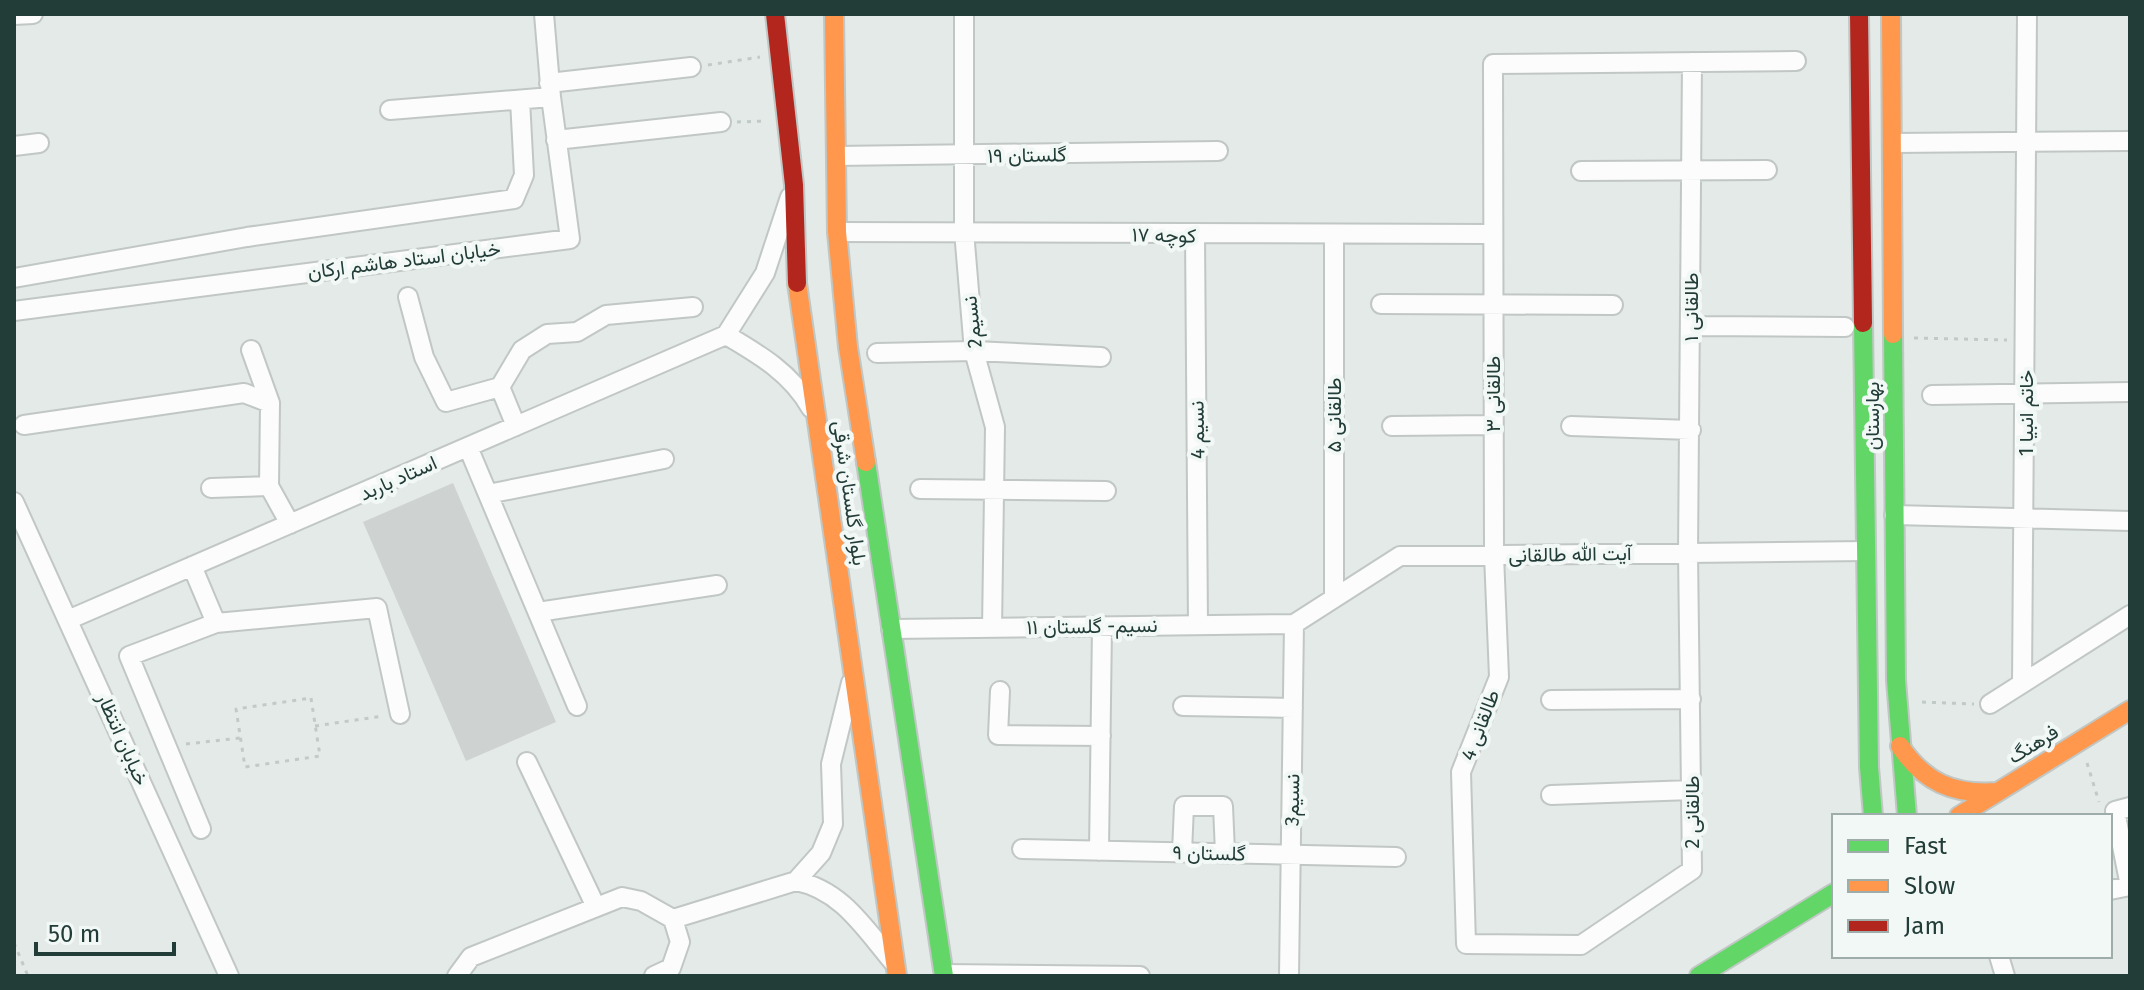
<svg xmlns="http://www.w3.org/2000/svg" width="2144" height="990" font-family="'Fira Sans',Vazirmatn,sans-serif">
<rect width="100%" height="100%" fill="#e4eae7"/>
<path fill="#ced3d1" d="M 453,483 L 556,722 L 466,761 L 363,522 Z"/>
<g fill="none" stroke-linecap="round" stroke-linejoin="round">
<g stroke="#c1c7c4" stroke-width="22">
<path id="street" d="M 964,14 L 964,231 L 974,351 L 995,427 L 992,628
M 14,15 L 33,14
M 1692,62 L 1688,553 L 1692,870 L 1581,945 L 1466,944 L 1461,772 L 1499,677 L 1494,555 L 1493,64 L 1796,61
M 549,83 L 691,67
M 390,110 L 551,97
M 556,140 L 721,122
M 1894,143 L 2130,141
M 14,146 L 39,143
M 836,156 L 1218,151
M 1581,171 L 1767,170
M 837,232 L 1491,234
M 1195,235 L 1198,625
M 14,278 L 247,237 L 514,199 L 524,175 L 520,100
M 408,297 L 424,357 L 446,402 L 500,387
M 1381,304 L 1613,305
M 14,311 L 570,239 L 551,97 L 544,14
M 1691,326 L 1845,327
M 726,335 L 765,273 L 790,197
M 726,335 C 760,355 791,373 811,408
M 251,350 L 270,403 L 269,486 L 290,524
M 877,353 L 974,351 L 1101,357
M 1932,395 L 2130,392
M 24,425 L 244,393 L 270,403
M 516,426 L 500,387 L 522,350 L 547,334 L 577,332 L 606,315 L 693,307
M 1392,426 L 1493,425
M 1571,426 L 1691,430
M 468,447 L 577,706
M 211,488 L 269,486
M 920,489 L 1106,491
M 488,494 L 664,459
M 14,502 L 229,976
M 1894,515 L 2130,521
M 192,566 L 216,623 L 377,608 L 400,714
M 1334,596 L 1334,234
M 538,612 L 717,585
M 70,619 L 726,335
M 1294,624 L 1400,556 L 1866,551
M 891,629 L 1294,624
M 2022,683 L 2027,14
M 1000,691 L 998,735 L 1101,736
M 1551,700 L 1691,699
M 1990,704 L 2130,615
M 1183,706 L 1293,708
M 527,762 L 596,907
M 1551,795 L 1692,790
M 2130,807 L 2115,811 L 2130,886
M 201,829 L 129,656 L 216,623
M 1022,849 L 1396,857
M 1099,851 L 1102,626
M 1182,852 L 1184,806 L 1223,806 L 1225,853
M 796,881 L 821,853 L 833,824 L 831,764 L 851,683
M 2110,890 L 2130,886
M 673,919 L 796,881 C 842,890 865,929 894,963
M 1999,956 L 2005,976
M 944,974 L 1140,976
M 457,976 L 471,957 L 622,897 L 641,901 L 673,919 L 680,942 L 671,968 L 654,976
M 1289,976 L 1294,624"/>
</g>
<g stroke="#c0c7c4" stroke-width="22">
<path id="fast" d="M 1863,323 L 1869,767 L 1873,816
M 1893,334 L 1896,680 L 1907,816
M 866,462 L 944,976
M 1699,976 L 1834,893"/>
</g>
<g stroke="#c0c7c4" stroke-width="22">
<path id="slow" d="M 834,14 L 837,232 L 848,347 L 866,462
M 1891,14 L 1893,334
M 797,283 L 897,976
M 1900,746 C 1924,782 1953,795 1996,792
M 1959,816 L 2130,710"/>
</g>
<g stroke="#c0c7c4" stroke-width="22">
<path id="jam" d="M 775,14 L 794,185 L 797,283
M 1859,14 L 1863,323"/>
</g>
<path stroke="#c1cac7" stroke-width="3" stroke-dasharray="4 6" stroke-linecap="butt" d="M 708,65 L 760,57
M 737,122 L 765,121
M 1914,338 L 2007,340
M 311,698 L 320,756 L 245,767 L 236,709 Z
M 1922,702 L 1974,704
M 315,726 L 383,716
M 186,744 L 240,738
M 2087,763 L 2099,802
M 14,943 L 28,976"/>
<use href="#street" stroke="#fbfcfb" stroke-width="18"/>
<use href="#fast" stroke="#63d668" stroke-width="18"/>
<use href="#slow" stroke="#ff974d" stroke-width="18"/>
<use href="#jam" stroke="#b3261e" stroke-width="18"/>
</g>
<g text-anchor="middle" stroke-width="8" stroke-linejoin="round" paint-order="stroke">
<g font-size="20" fill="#223c37" stroke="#f2f8f6">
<text transform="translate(1027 155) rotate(-1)" y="7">گلستان ۱۹</text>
<text transform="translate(1164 235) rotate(1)" y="7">کوچه ۱۷</text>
<text transform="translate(404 260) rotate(-7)" y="7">خیابان استاد هاشم ارکان</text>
<text transform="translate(1691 307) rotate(-90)" y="7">طالقانی ۱</text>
<text transform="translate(972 322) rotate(-96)" y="7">نسیم2</text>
<text transform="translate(1493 394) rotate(-90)" y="7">طالقانی ۳</text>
<text transform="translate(2026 413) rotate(-90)" y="7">خاتم انبیا 1</text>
<text transform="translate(1334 415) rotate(-90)" y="7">طالقانی ۵</text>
<text transform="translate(1872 416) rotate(-90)" y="7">بهارستان</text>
<text transform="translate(1197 430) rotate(-91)" y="7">نسیم 4</text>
<text transform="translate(398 478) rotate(-24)" y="7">استاد باربد</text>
<text transform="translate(850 493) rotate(82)" y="7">بلوار گلستان شرقی</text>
<text transform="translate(1570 554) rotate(-1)" y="7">آیت الله طالقانی</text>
<text transform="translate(1092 626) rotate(-1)" y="7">نسیم- گلستان ۱۱</text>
<text transform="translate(1480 725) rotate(-69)" y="7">طالقانی 4</text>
<text transform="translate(123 739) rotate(66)" y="7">خیابان انتظار</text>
<text transform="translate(2033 744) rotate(-32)" y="7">فرهنگ</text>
<text transform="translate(1292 800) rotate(-89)" y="7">نسیم3</text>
<text transform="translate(1692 812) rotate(-90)" y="7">طالقانی 2</text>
<text transform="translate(1209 853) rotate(1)" y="7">گلستان ۹</text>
</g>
</g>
<rect width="2144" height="990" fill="none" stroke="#223c37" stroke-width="32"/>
<rect x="1832" y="814" width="280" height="144" fill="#f2f8f6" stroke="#9fadaa" stroke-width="2"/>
<rect x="1848" y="840" width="40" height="12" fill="#63d668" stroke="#9fadaa" stroke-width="2"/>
<text x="1904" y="854" font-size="24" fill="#223c37">Fast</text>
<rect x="1848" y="880" width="40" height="12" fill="#ff974d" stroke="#9fadaa" stroke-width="2"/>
<text x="1904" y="894" font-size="24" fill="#223c37">Slow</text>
<rect x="1848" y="920" width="40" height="12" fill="#b3261e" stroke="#9fadaa" stroke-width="2"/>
<text x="1904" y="934" font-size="24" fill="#223c37">Jam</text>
<path d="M36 942v12h138v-12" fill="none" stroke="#223c37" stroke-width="4"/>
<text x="48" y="942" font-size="24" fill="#223c37" stroke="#f2f8f6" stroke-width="6" paint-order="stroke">50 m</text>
</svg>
